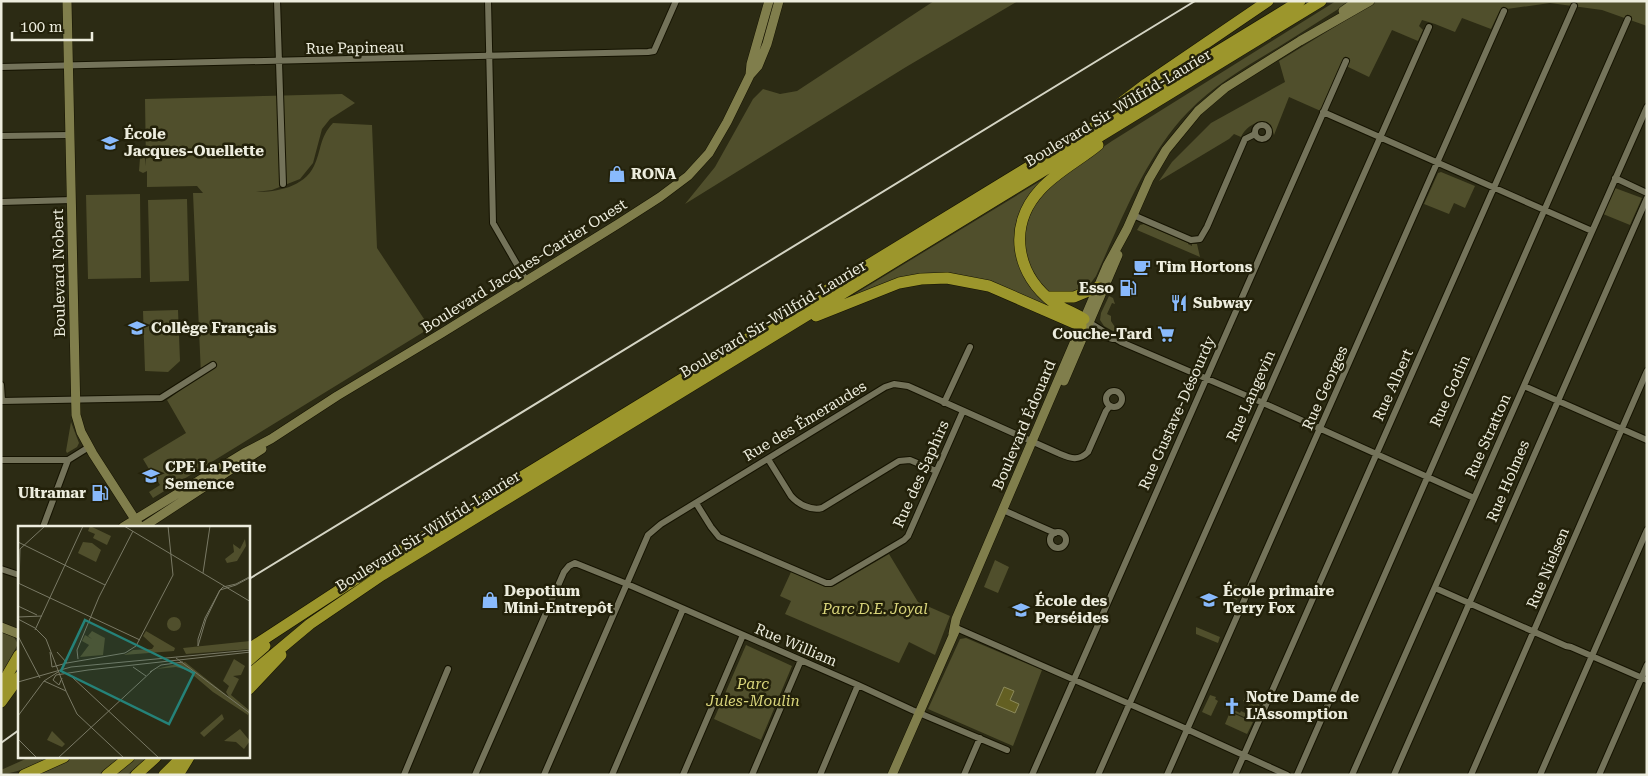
<svg xmlns="http://www.w3.org/2000/svg" width="1648" height="776" font-family="'Roboto Serif',serif">
<rect width="100%" height="100%" fill="#2c2b14"/>
<path fill="#504f2c" d="M 934,1 L 1018,1 L 906,67 L 685,204 L 715,167 L 753,99 L 763,89 L 780,94 L 797,91 Z
M 1336,1 L 1351,1 C 1326,17 1302,32 1277,48 C 1245,67 1214,85 1188,112 C 1146,155 1121,221 1096,276 L 1090,284 L 1082,291 L 1056,295 L 1041,287 L 1026,259 L 1024,231 L 1038,196 L 1081,162 L 1112,141 Z
M 1377,1 L 1647,1 L 1647,26 L 1602,10 L 1550,3 L 1500,10 L 1491,29 L 1462,18 L 1455,32 L 1435,24 L 1422,20 L 1419,26 L 1423,30 L 1418,41 L 1392,30 L 1369,77 L 1344,65 L 1323,112 L 1289,97 L 1274,135 L 1271,125 C 1260,117 1246,126 1241,137 L 1234,134 L 1229,139 L 1159,181 L 1172,162 L 1211,123 L 1285,82 L 1279,61 Z
M 342,94 L 355,103 L 330,119 L 322,129 L 313,163 L 300,179 L 272,190 L 256,192 C 277,192 304,187 314,166 C 322,149 319,138 333,123 L 372,125 L 377,248 L 430,328 L 153,498 L 149,492 L 160,485 L 154,475 L 149,478 L 145,471 L 149,469 L 143,459 L 186,433 L 167,400 L 201,375 L 193,193 L 203,193 L 197,186 L 147,187 L 147,171 L 143,173 L 139,171 L 140,158 L 145,158 L 146,166 L 145,99 Z
M 1441,172 L 1475,186 L 1465,208 L 1454,203 L 1449,214 L 1424,204 L 1438,173 Z
M 1042,180 L 1017,244 L 1053,309 L 950,276 L 857,297 L 855,294 Z
M 1615,188 L 1642,198 L 1630,225 L 1603,214 Z
M 140,194 L 141,278 L 88,279 L 86,195 Z
M 187,199 L 189,281 L 150,282 L 148,200 Z
M 1144,224 L 1188,243 L 1188,244 L 1192,246 L 1192,244 L 1197,244 L 1200,257 L 1137,230 L 1140,225 Z
M 1109,296 L 1113,298 L 1115,304 L 1112,303 L 1107,314 L 1111,316 L 1111,321 L 1120,335 L 1104,326 L 1100,320 L 1101,313 Z
M 178,310 L 180,361 L 168,372 L 145,371 L 143,311 Z
M 71,422 L 79,443 L 77,447 L 67,453 L 66,451 Z
M 889,554 L 918,602 L 950,616 L 935,655 L 909,642 L 899,663 L 785,614 L 791,601 L 780,596 L 791,572 L 822,585 L 834,586 Z
M 995,560 L 1009,567 L 998,593 L 984,587 Z
M 1230,582 L 1242,588 L 1237,600 L 1225,594 Z
M 1196,627 L 1220,637 L 1218,643 L 1196,634 Z
M 1,632 L 14,637 L 18,644 L 1,676 Z
M 966,638 L 1042,670 L 1013,746 L 928,709 L 960,639 Z
M 746,645 L 792,666 L 761,740 L 714,719 Z
M 1210,695 L 1216,697 L 1215,699 L 1218,701 L 1211,716 L 1202,712 Z
M 1245,698 L 1260,705 L 1253,721 L 1231,711 L 1232,709 L 1240,713 L 1241,711 L 1245,713 L 1249,704 L 1243,701 Z
M 1230,712 L 1253,722 L 1247,734 L 1225,724 Z
M 30,757 L 52,757 C 40,762 12,776 1,773 L 1,770 Z
M 72,757 L 122,757 L 98,775 L 32,775 Z
M 135,757 L 148,757 L 127,775 L 114,775 Z"/>
<path fill="#635f22" stroke="#8c8a5a" d="M 1004,687 L 1014,691 L 1010,700 L 1019,704 L 1015,713 L 996,705 Z"/>
<g fill="none" stroke-linecap="round" stroke-linejoin="round">
<g stroke="#151300" stroke-width="8">
<path id="street" d="M 277,1 L 283,184
M 488,1 L 493,223 L 526,280
M 1,67 L 648,52 L 654,51 L 676,1
M 1323,112 L 1592,231
M1255 132a7 7 0 1 1 14 0a7 7 0 1 1-14 0Z
M 1,136 L 70,135
M 1615,178 L 1647,193
M 1,202 L 72,200
M 1133,215 L 1191,240 L 1200,239 L 1207,227 L 1245,139 L 1255,134
M 1090,323 L 1121,342 L 1261,402 L 1474,498
M 1087,329 L 1095,334 L 1113,339
M 1,385 L 2,401
M 1524,386 L 1647,440
M1106 399a8 8 0 1 1 16 0a8 8 0 1 1-16 0Z
M 1,401 L 161,398 L 213,365
M 944,403 L 970,347
M 768,459 L 791,496 C 798,504 811,511 822,508 L 899,461 L 910,460 L 936,471
M 1,460 L 68,460
M 696,503 L 711,527 L 719,537 L 826,583 L 831,583 L 904,540 L 908,536 L 963,411
M 1003,510 L 1055,533
M 43,527 L 68,460 L 89,447
M1050 540a8 8 0 1 1 16 0a8 8 0 1 1-16 0Z
M 1,569 L 19,575
M 1435,588 L 1566,646 L 1571,647 L 1647,680
M 954,627 L 1182,727 L 1287,775
M 404,775 L 448,669
M 475,775 L 564,572 L 569,566 L 575,563 L 627,584 L 858,685 L 912,710 L 1007,750
M 544,775 L 648,535 L 661,524 L 885,387 L 894,384 L 908,386 L 1058,453 C 1070,458 1078,462 1088,452 L 1106,411 L 1110,406
M 612,775 L 683,609
M 683,775 L 743,635
M 752,775 L 801,660
M 820,775 L 858,685
M 964,775 L 980,738
M 1032,775 L 1346,61
M 1098,775 L 1429,27
M 1167,775 L 1504,11
M 1235,775 L 1574,6
M 1297,775 L 1628,19
M 1352,775 L 1647,107
M 1394,775 L 1647,198
M 1471,775 L 1647,371
M 1540,775 L 1647,530
M 1599,775 L 1647,665"/>
</g>
<g stroke="#151300" stroke-width="10">
<path id="secondary" d="M 67,1 L 76,415 L 81,432 L 93,454 L 140,527
M 1343,11 L 1357,1
M 750,75 L 751,64 L 769,1
M 1064,381 L 1118,255
M 123,527 L 244,453 L 271,439 L 337,396 L 442,333 L 618,224 L 660,197 L 688,176 L 709,153 L 727,122 L 750,75 L 758,66 L 767,44 L 779,1
M 143,527 L 262,449
M 1,627 L 19,634
M 953,634 L 956,619 L 1107,266 L 1127,229 L 1149,179 L 1166,150 L 1198,111 L 1225,88 L 1300,41 L 1370,1
M 892,775 L 956,629"/>
</g>
<g stroke="#151300" stroke-width="12">
<path id="highway" d="M 1121,103 L 1146,84 L 1268,1
M 1048,297 L 1074,297 L 1098,287
M 816,316 L 899,283 L 921,279 L 947,278 L 989,286 L 1081,326
M 1084,319 C 1075,313 1063,309 1054,303 C 1016,275 1007,226 1040,190 C 1056,172 1080,160 1098,145
M 249,649 L 379,564 L 1300,1
M 249,660 L 265,646
M 249,675 L 310,624 L 382,575 L 1321,1
M 1,686 L 19,655
M 249,689 L 281,655
M 1,702 L 19,677
M 24,775 L 64,757
M 107,775 L 129,757
M 136,775 L 156,757
M 164,775 L 182,757
M 178,775 L 189,757"/>
</g>
<use href="#street" stroke="#74735a" stroke-width="6"/>
<use href="#secondary" stroke="#807e4c" stroke-width="9"/>
<use href="#highway" stroke="#9c962c" stroke-width="11"/>
<path stroke="#d4d4c4" stroke-width="2" d="M 249,579 L 1195,1
M 1,743 L 19,730"/>
</g>
<defs>
<g id="school-bare" transform="scale(1.35)"><path d="M0-5L7-2L0 1L-7-2ZM-4 1L0 2.5L4 1V4Q0 6-4 4Z" fill="#89bafc" stroke="#23210a" stroke-width="2.5" paint-order="stroke"/></g>
<g id="shop-bare" transform="scale(1.35)"><path d="M-5-2.5h2.3a2.7 3.5 0 0 1 5.4 0H5L5.5 6h-11ZM-1.5-2.5h3a1.5 2.3 0 0 0-3 0Z" fill="#89bafc" stroke="#23210a" stroke-width="2.5" paint-order="stroke"/></g>
<g id="cafe-bare" transform="scale(1.35)"><path d="M-5.5-4.5H6V0H3Q3 3.5 0 3.5H-2.5Q-5.5 3.5-5.5 0ZM3-3.2v2h1.7v-2ZM-6 4.5H4V6H-6Z" fill="#89bafc" stroke="#23210a" stroke-width="2.5" paint-order="stroke"/></g>
<g id="fuel-bare" transform="scale(1.35)"><path d="M-5.5-6h7V0h2V4h1.3V-2.5L3-4.5l.8-.8L6-3V5H2.5V1h-1V6h-7ZM-4.2-4.7v3.2H.2V-4.7Z" fill="#89bafc" stroke="#23210a" stroke-width="2.5" paint-order="stroke"/></g>
<g id="restaurant-bare" transform="scale(1.35)"><path d="M-5-6h1v4h1v-4h1v4h1v-4h1v5L-1.5 .5V6h-2V.5L-5-1ZM5-6V6H3V1.5H1.5Q1.5-4 5-6Z" fill="#89bafc" stroke="#23210a" stroke-width="2.5" paint-order="stroke"/></g>
<g id="university-bare" transform="scale(1.35)"><path d="M0-5L7-2L0 1L-7-2ZM-4 1L0 2.5L4 1V4Q0 6-4 4Z" fill="#89bafc" stroke="#23210a" stroke-width="2.5" paint-order="stroke"/></g>
<g id="supermarket-bare" transform="scale(1.35)"><path d="M-6-5.5h2.5l.6 2H6L4.5 2H-2.5L-4.4-4H-6ZM-1.5 3.2a1.3 1.3 0 1 0 .1 0ZM3 3.2a1.3 1.3 0 1 0 .1 0Z" fill="#89bafc" stroke="#23210a" stroke-width="2.5" paint-order="stroke"/></g>
<g id="church-bare" transform="scale(1.35)"><path d="M-1.2-6h2.4v3.5h3.3v2.4h-3.3V6h-2.4V-.1h-3.3v-2.4h3.3Z" fill="#89bafc" stroke="#23210a" stroke-width="2.5" paint-order="stroke"/></g>
</defs>
<g fill-rule="evenodd">
<use href="#school-bare" x="110" y="143"/>
<use href="#shop-bare" x="617" y="174"/>
<use href="#cafe-bare" x="1142" y="267"/>
<use href="#fuel-bare" x="1128" y="288"/>
<use href="#restaurant-bare" x="1179" y="303"/>
<use href="#university-bare" x="137" y="328"/>
<use href="#supermarket-bare" x="1166" y="334"/>
<use href="#school-bare" x="151" y="476"/>
<use href="#fuel-bare" x="100" y="493"/>
<use href="#shop-bare" x="490" y="600"/>
<use href="#school-bare" x="1209" y="600"/>
<use href="#school-bare" x="1021" y="610"/>
<use href="#church-bare" x="1232" y="706"/>
</g>
<g text-anchor="middle" stroke-width="5" stroke-linejoin="round" paint-order="stroke">
<g font-size="15" fill="#ededde" stroke="#23210a">
<text transform="translate(355 48) rotate(-1)" y="5">Rue Papineau</text>
<text transform="translate(1118 108) rotate(-31)" y="5">Boulevard Sir-Wilfrid-Laurier</text>
<text transform="translate(524 266) rotate(-32)" y="5">Boulevard Jacques-Cartier Ouest</text>
<text transform="translate(59 273) rotate(-91)" y="5">Boulevard Nobert</text>
<text transform="translate(773 319) rotate(-31)" y="5">Boulevard Sir-Wilfrid-Laurier</text>
<text transform="translate(1393 385) rotate(-66)" y="5">Rue Albert</text>
<text transform="translate(1325 388) rotate(-66)" y="5">Rue Georges</text>
<text transform="translate(1450 391) rotate(-66)" y="5">Rue Godin</text>
<text transform="translate(1251 396) rotate(-66)" y="5">Rue Langevin</text>
<text transform="translate(1177 413) rotate(-66)" y="5">Rue Gustave-Désourdy</text>
<text transform="translate(805 421) rotate(-31)" y="5">Rue des Émeraudes</text>
<text transform="translate(1024 425) rotate(-67)" y="5">Boulevard Édouard</text>
<text transform="translate(1488 436) rotate(-66)" y="5">Rue Stratton</text>
<text transform="translate(921 474) rotate(-66)" y="5">Rue des Saphirs</text>
<text transform="translate(1508 481) rotate(-67)" y="5">Rue Holmes</text>
<text transform="translate(428 531) rotate(-32)" y="5">Boulevard Sir-Wilfrid-Laurier</text>
<text transform="translate(1548 568) rotate(-67)" y="5">Rue Nielsen</text>
<text transform="translate(796 645) rotate(23)" y="5">Rue William</text>
</g>
<g font-size="15" font-weight="bold" fill="#ededde" stroke="#23210a" text-anchor="start">
<text x="124" y="139">École<tspan x="124" dy="17">Jacques-Ouellette</tspan></text>
<text x="631" y="179">RONA</text>
<text x="1156" y="272">Tim Hortons</text>
<text x="1114" y="293" text-anchor="end">Esso</text>
<text x="1193" y="308">Subway</text>
<text x="151" y="333">Collège Français</text>
<text x="1152" y="339" text-anchor="end">Couche-Tard</text>
<text x="165" y="472">CPE La Petite<tspan x="165" dy="17">Semence</tspan></text>
<text x="86" y="498" text-anchor="end">Ultramar</text>
<text x="504" y="596">Depotium<tspan x="504" dy="17">Mini-Entrepôt</tspan></text>
<text x="1223" y="596">École primaire<tspan x="1223" dy="17">Terry Fox</tspan></text>
<text x="1035" y="606">École des<tspan x="1035" dy="17">Perséides</tspan></text>
<text x="1246" y="702">Notre Dame de<tspan x="1246" dy="17">L'Assomption</tspan></text>
</g>
<g font-size="15" font-style="italic" fill="#d9d57b" stroke="#23210a">
<text x="875" y="614">Parc D.E. Joyal</text>
<text x="753" y="689">Parc<tspan x="753" dy="17">Jules-Moulin</tspan></text>
</g>
</g>
<g transform="translate(18 526)">
<rect width="232" height="232" fill="#2c2b14"/>
<path d="M 72,0 L 93,10 L 89,19 L 75,12 L 77,8 L 70,5 ZM 227,13 L 228,20 L 219,35 L 209,37 L 207,33 L 216,26 L 215,18 L 222,23 ZM 65,16 L 74,17 L 83,24 L 78,36 L 60,27 ZM149 98a7 7 0 1 1 14 0a7 7 0 1 1-14 0ZM 74,105 L 87,112 L 85,129 L 62,131 L 71,119 L 64,115 L 67,109 L 74,113 L 70,110 ZM 128,105 L 157,122 L 156,125 L 106,129 L 115,124 L 134,123 L 136,120 L 125,110 ZM 232,115 L 232,123 L 168,128 L 165,122 ZM 216,133 L 227,140 L 223,149 L 215,150 L 221,153 L 213,169 L 232,185 L 230,189 L 195,166 L 169,144 L 158,141 L 138,143 L 167,136 L 211,171 L 208,166 L 211,160 L 205,155 ZM 204,188 L 206,193 L 186,211 L 182,207 ZM 222,203 L 232,215 L 226,223 L 218,216 L 206,215 ZM 34,205 L 47,218 L 44,221 L 29,214 Z" fill="#504f2c"/>
<path fill="none" stroke="#797965" stroke-width="1" d="M 106,0 L 233,76M 0,16 L 87,59M 185,47 L 192,0M 233,50 L 218,58 L 205,61 L 202,64 L 187,92 L 180,113 L 180,120 L 188,93 L 202,64 L 218,59 L 233,51M 0,57 L 122,114M 1,58 L 2,23 L 27,0M 0,80 L 19,89M 0,91 L 24,90M 0,93 L 17,102 L 28,113 L 48,165M 17,104 L 65,0M 0,110 L 22,152M 32,126 L 34,141 L 49,137M 39,126 L 49,137 L 107,127 L 118,120 L 155,49 L 150,0M 158,132 L 233,188M 60,133 L 59,124 L 81,71 L 115,5M 115,141 L 128,150M 132,146 L 143,139 L 165,136M 54,151 L 141,232M 44,152 L 41,159 L 35,154 L 38,149 L 70,144 L 233,126M 26,155 L 40,146M 0,156 L 53,141 L 233,124M 0,190 L 26,155 L 48,165 L 59,188 L 106,232M 0,213 L 19,232M 40,232 L 134,145"/>
<path fill="#258279" fill-opacity="0.15" stroke="#258279" stroke-width="2.5" d="M 67,94 L 176,147 L 151,198 L 43,145 Z"/>
<rect width="232" height="232" fill="none" stroke="#ededde" stroke-width="2.5"/>
</g>
<rect width="1648" height="776" fill="none" stroke="#ededde" stroke-width="5"/>
<path d="M12 32v8h80v-8" fill="none" stroke="#ededde" stroke-width="2.5"/>
<text x="20" y="32" font-size="15" fill="#ededde" stroke="#23210a" stroke-width="4" paint-order="stroke">100 m</text>
</svg>
